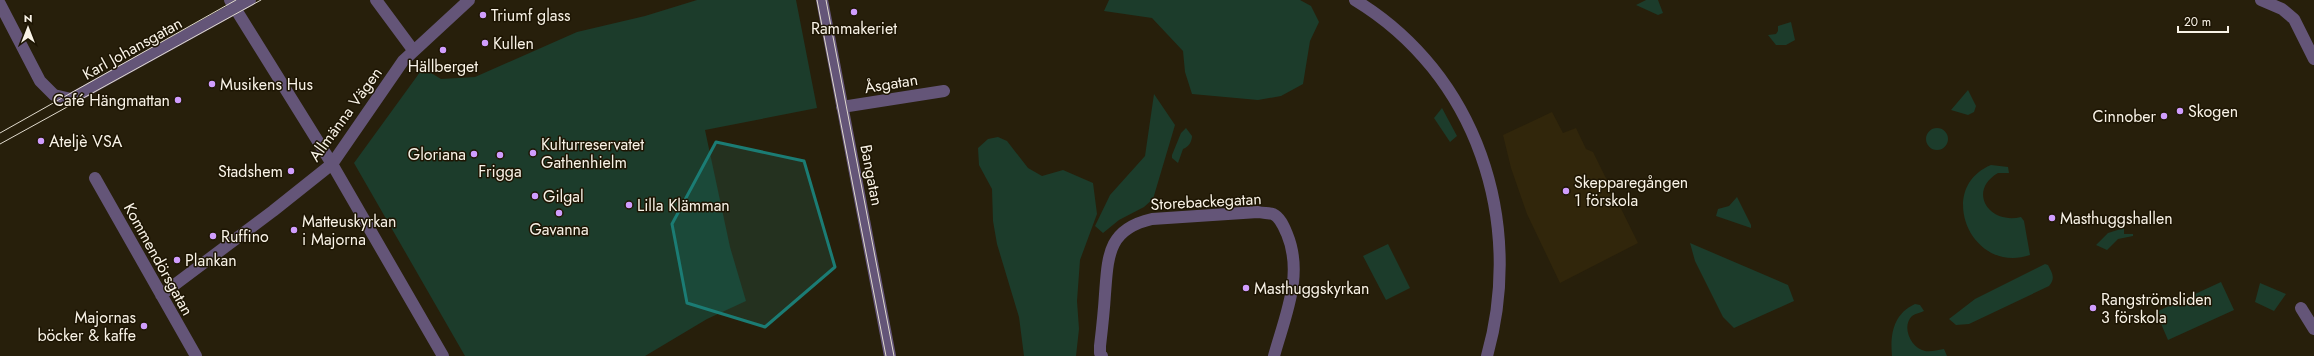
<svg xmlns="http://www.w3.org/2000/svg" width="2314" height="356" font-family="Jost,sans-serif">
<rect width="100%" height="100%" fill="#271f0b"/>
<path fill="#31260b" d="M 1552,112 L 1563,133 L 1576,128 L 1586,149 L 1593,152 L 1638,243 L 1560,283 L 1527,214 L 1511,168 L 1503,135 Z"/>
<path fill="#1c3c2b" d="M 697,0 L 796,0 L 817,108 L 705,130 L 730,247 L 746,301 L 707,319 L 645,356 L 465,356 L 354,163 L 423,68 L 441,79 L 475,77 L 577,32 L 645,16 Z
M 1109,0 L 1300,0 L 1311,6 L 1319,22 L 1310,41 L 1303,84 L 1281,96 L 1258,100 L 1192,94 L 1185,72 L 1183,51 L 1152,18 L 1104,11 Z
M 1646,0 L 1658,0 L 1663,13 L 1658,15 L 1636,5 Z
M 1791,22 L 1795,40 L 1786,45 L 1776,45 L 1768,35 L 1776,34 L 1778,31 L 1778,26 Z
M 1968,90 L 1976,106 L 1974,112 L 1968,115 L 1951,110 Z
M 1154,94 L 1175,125 L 1153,199 L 1144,207 L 1119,220 L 1103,233 L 1095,226 L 1110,195 L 1145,156 Z
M 1442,108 L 1457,136 L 1450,142 L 1434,118 Z
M1926 139a11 11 0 1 1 22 0a11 11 0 1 1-22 0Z
M 1186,128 L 1192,136 C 1192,141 1189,147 1183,149 L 1178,163 L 1172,158 L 1172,155 L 1181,133 Z
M 998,137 L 1007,141 L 1028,168 L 1042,176 L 1063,170 L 1093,183 L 1097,214 L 1080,260 L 1077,301 L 1079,329 L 1076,356 L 1024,356 L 1019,317 L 997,244 L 993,221 L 992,189 L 979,165 L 978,148 L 988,139 Z
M 1991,165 L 2008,167 L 2009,173 L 1998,173 C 1967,191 1989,225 2021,217 L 2024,221 L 2030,255 C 1971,275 1935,188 1991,165 Z
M 1737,197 L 1751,225 L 1751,228 L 1716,216 L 1718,209 L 1729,206 Z
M 2124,228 L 2124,234 L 2133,234 L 2133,236 L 2118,239 L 2107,250 L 2096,245 L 2108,233 Z
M 1690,243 L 1788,285 L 1794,301 L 1734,328 L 1723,317 L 1695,261 Z
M 1388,244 L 1410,288 L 1386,300 L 1363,256 Z
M 2045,264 L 2048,265 C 2052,273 2056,278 2049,286 L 1969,324 L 1956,325 L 1949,319 L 1975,299 Z
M 2221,282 L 2234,310 L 2168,340 L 2156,312 Z
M 2260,283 L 2286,294 L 2274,311 L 2255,302 Z
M 1915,304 L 1920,305 L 1924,311 C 1920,313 1916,313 1912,316 C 1901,327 1911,348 1925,351 C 1931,352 1937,350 1944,349 L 1947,356 L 1892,356 C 1890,335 1893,314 1915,304 Z"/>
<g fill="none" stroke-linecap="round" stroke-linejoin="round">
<path stroke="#645578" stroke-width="12" d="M 230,0 L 332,164 L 443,356
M 376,0 L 413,50
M 822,0 L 890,356
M 1355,0 C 1477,74 1525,221 1487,356
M 2261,0 L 2282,9 L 2294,19 L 2314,59
M 0,4 L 40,81 L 54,95 L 71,99 L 250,0
M 842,107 L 944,91
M 95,178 L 196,356
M 161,295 L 273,211 L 332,164 L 403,61 L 469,0
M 2301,308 L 2314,329
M 1102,356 L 1100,353 L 1100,346 C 1102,329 1104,311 1105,294 C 1108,255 1108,229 1152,219 L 1258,212 C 1262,213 1269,213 1273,214 C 1280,217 1284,227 1287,234 C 1304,275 1285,316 1274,356"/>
<path stroke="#e0dacd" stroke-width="1" d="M 817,0 L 886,356
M 826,0 L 894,356
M 0,133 L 236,0
M 0,144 L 261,0"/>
</g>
<path fill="#1b7c74" fill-opacity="0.2" stroke="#1b7c74" stroke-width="3" stroke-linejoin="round" d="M 716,142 L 804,161 L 835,267 L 765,327 L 687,303 L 672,224 Z"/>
<g fill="#d09dfe" stroke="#1d1503" stroke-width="1.5">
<circle cx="854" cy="12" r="4"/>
<circle cx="483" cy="15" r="4"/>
<circle cx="485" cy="43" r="4"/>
<circle cx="443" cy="50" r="4"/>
<circle cx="212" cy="84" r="4"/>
<circle cx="178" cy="100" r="4"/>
<circle cx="2180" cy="111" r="4"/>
<circle cx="2164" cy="116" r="4"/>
<circle cx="41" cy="141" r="4"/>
<circle cx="533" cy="153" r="4"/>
<circle cx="474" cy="154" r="4"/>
<circle cx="500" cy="155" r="4"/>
<circle cx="291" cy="171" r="4"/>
<circle cx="1566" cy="191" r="4"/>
<circle cx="535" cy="196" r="4"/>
<circle cx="629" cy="205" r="4"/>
<circle cx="559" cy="213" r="4"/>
<circle cx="2052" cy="218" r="4"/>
<circle cx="294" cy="230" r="4"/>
<circle cx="213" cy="236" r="4"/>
<circle cx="177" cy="260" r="4"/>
<circle cx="1246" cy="288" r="4"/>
<circle cx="2093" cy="308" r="4"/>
<circle cx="144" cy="326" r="4"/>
</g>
<g text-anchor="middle" stroke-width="3" stroke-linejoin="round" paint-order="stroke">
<g font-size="16" fill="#f9f3e7" stroke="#1d1503" text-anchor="start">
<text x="491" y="21">Triumf glass</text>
<text x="854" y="34" text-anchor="middle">Rammakeriet</text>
<text x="493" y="49">Kullen</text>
<text x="443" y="72" text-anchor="middle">Hällberget</text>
<text x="220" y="90">Musikens Hus</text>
<text x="170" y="106" text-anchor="end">Café Hängmattan</text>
<text x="2188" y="117">Skogen</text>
<text x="2156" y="122" text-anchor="end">Cinnober</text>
<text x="49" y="147">Ateljè VSA</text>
<text x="541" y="150">Kulturreservatet<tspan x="541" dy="18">Gathenhielm</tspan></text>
<text x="466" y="160" text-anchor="end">Gloriana</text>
<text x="283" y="177" text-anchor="end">Stadshem</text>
<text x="500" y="177" text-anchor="middle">Frigga</text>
<text x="1574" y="188">Skepparegången<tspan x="1574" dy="18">1 förskola</tspan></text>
<text x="543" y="202">Gilgal</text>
<text x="637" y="211">Lilla Klämman</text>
<text x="2060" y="224">Masthuggshallen</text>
<text x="302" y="227">Matteuskyrkan<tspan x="302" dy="18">i Majorna</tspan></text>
<text x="559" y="235" text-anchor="middle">Gavanna</text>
<text x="221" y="242">Ruffino</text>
<text x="185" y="266">Plankan</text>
<text x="1254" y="294">Masthuggskyrkan</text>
<text x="2101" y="305">Rangströmsliden<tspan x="2101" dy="18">3 förskola</tspan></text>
<text x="136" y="323" text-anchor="end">Majornas<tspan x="136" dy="18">böcker &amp; kaffe</tspan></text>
</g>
<g font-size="16" fill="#f9f3e7" stroke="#1d1503">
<text transform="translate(132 48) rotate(-29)" y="6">Karl Johansgatan</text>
<text transform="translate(891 83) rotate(-9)" y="6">Åsgatan</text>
<text transform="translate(345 114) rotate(-54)" y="6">Allmänna Vägen</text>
<text transform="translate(872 175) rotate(79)" y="6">Bangatan</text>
<text transform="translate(1206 201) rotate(-3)" y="6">Storebackegatan</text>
<text transform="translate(159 259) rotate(61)" y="6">Kommendörsgatan</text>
</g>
</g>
<g transform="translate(28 28)" stroke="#1d1503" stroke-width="3" paint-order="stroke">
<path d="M0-3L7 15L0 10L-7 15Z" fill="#f9f3e7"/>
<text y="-6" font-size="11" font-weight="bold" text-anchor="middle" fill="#f9f3e7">N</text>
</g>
<path d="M2178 26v6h50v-6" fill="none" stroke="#f9f3e7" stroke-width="2"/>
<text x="2184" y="26" font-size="12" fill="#f9f3e7" stroke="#1d1503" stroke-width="3" paint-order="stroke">20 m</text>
</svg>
